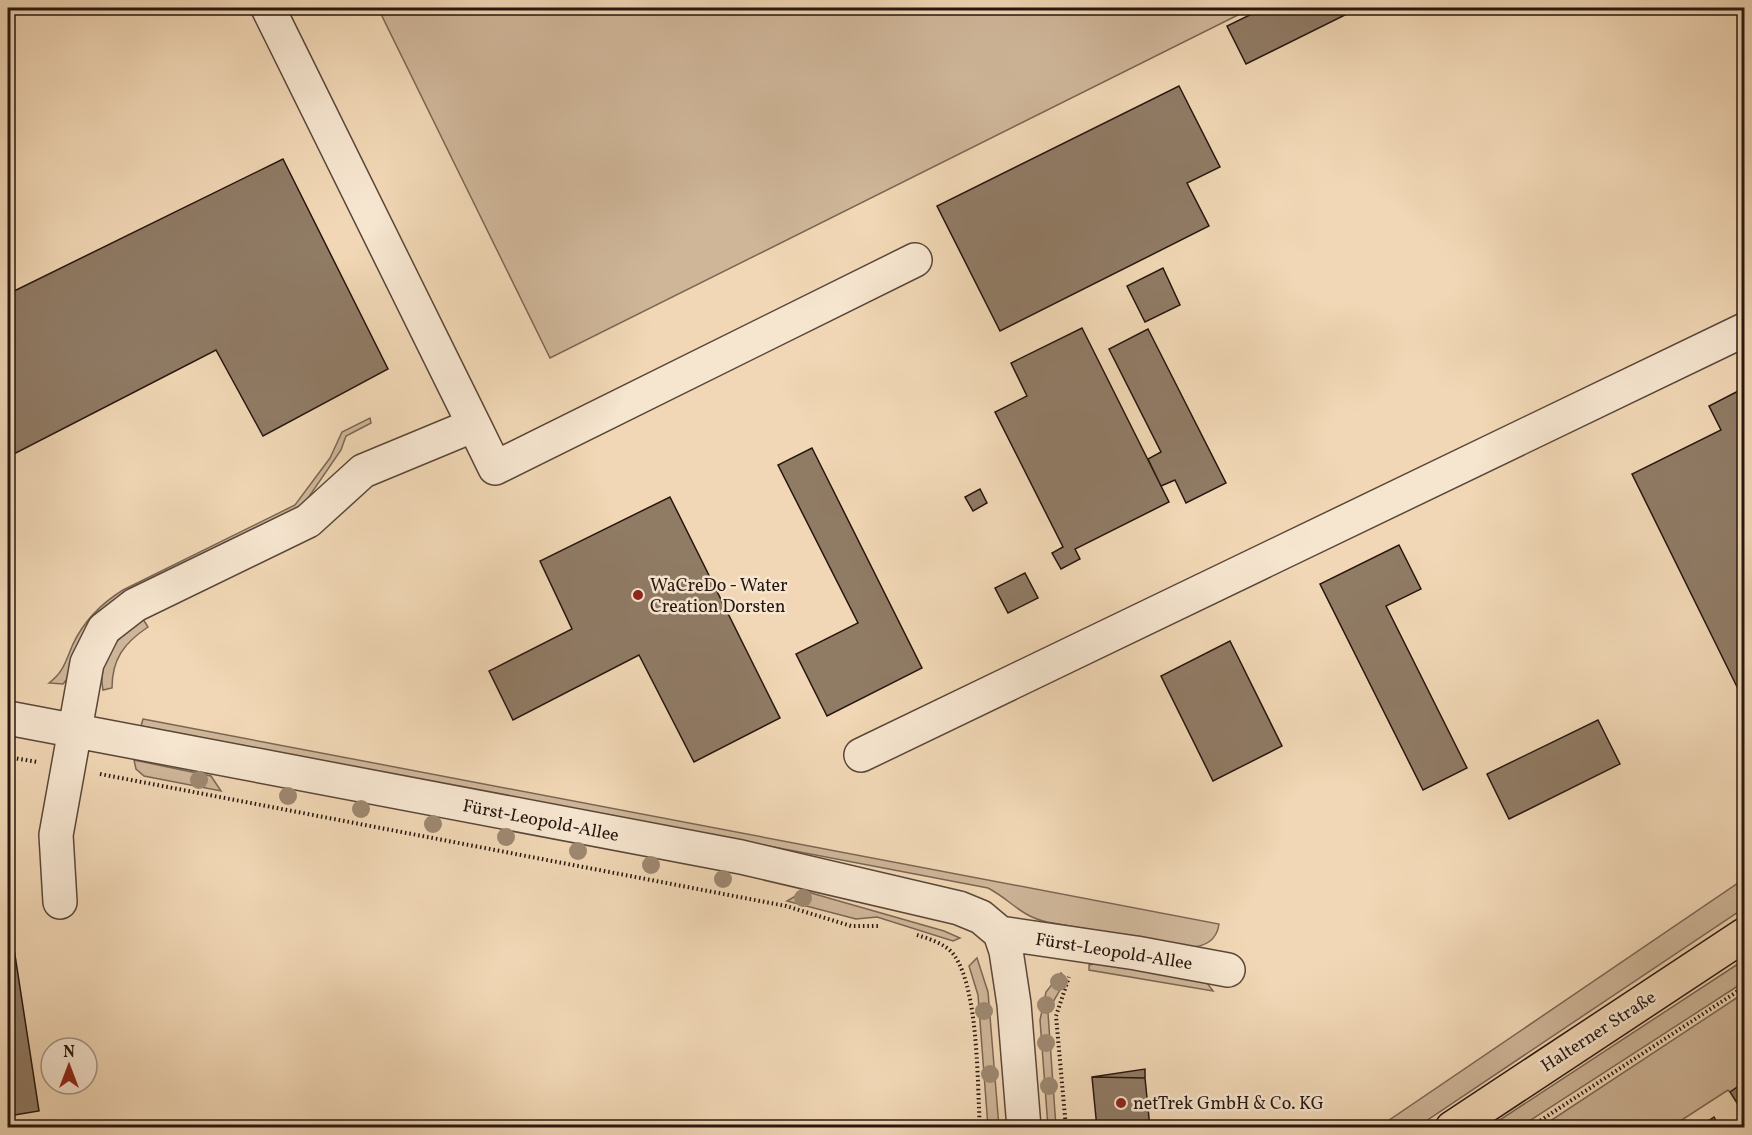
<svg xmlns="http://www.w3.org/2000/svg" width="1752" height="1135" font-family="Vollkorn,serif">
<rect width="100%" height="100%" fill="#f1d7b5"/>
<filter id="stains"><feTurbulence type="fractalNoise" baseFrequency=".00333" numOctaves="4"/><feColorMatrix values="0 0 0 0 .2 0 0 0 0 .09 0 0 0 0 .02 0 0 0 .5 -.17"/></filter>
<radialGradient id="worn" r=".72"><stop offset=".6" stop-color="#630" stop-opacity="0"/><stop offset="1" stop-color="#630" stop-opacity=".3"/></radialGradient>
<path fill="#cfb699" stroke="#7b6654" stroke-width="1.5" d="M 378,8 L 1252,8 L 550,358 Z
M 370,418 L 371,423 L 346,436 L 341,450 L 302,507 L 146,584 L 63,684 L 49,683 C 64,672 66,660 73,644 C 84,621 102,603 123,590 L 295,505 L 330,458 L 342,432 Z
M 143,619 L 148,627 C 124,643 112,659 112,688 L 103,690 C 97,659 118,635 143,619 Z
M 143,719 L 1219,924 C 1217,940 1205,947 1190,947 L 1047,922 C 1020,916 1011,900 988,888 L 141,726 Z
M 134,760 L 211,776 L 221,791 L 144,776 L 136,769 Z
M 1744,879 L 1744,908 L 1417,1127 L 1379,1127 Z
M 804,891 L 944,931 L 960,938 L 953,941 L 877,917 L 856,919 L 787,901 Z
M 977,958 L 988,992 L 999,1127 L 988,1127 L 978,995 L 969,966 Z
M 1744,960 L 1744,982 L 1520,1127 L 1489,1127 Z
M 1100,963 L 1204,979 L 1213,991 L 1089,970 L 1089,965 Z
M 1061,973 L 1065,977 C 1064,988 1052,1000 1048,1013 L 1056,1127 L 1048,1127 L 1040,1020 L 1046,992 Z
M 1744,993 L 1744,1082 L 1730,1092 L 1728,1090 L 1671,1127 L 1541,1127 Z"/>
<path fill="#907b65" stroke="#27170f" stroke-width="1.5" d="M 1264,8 L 1359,8 L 1246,64 L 1227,26 Z
M 1179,86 L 1220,167 L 1187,183 L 1209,226 L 1000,331 L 937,206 Z
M 283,159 L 388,369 L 263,436 L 216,350 L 8,457 L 8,294 Z
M 1163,268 L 1180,305 L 1145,322 L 1127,286 Z
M 1082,328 L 1169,502 L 1075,549 L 1080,559 L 1061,569 L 1052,553 L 1063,547 L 995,412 L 1027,396 L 1011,363 Z
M 1148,329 L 1226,483 L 1186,503 L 1175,480 L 1161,486 L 1148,459 L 1161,452 L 1109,349 Z
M 1744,388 L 1744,701 L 1632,474 L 1721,430 L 1709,406 Z
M 812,448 L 922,668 L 827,716 L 796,654 L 858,623 L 778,465 Z
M 980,489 L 987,503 L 973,511 L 965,497 Z
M 670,497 L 780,718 L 694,762 L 639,655 L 513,720 L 489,671 L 572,629 L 540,561 Z
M 1399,545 L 1421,589 L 1386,606 L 1467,768 L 1423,790 L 1320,584 Z
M 1025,573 L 1038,598 L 1008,613 L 995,588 Z
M 1230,641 L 1282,746 L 1213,781 L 1161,676 Z
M 1598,720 L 1620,764 L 1509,819 L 1487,774 Z
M 8,942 L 13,942 L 39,1111 L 8,1116 Z
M 1145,1069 L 1145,1078 L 1092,1077 Z
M 1092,1077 L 1145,1078 L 1150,1128 L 1097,1128 Z
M 1742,1084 L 1744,1087 L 1744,1114 L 1730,1092 Z
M 1714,1117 L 1720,1128 L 1698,1128 Z"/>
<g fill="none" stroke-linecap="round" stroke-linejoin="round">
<g stroke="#5a4738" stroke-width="36">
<path id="minor" d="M 474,425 L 495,468 L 915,260
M 8,718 L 741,857 L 959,908 L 981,917 L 1000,933 L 1006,951 L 1014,1004 L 1024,1128
M 861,755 L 1744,330
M 60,902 L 56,835 L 87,663 L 104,629 L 135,605 L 308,521 L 363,471 L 474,425 L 268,8
M 1000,933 L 1136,953 L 1228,970"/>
</g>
<g stroke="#27170f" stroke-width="36">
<path id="major" d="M 1452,1128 L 1744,935"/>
</g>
<path stroke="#27170f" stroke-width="4" stroke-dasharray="1.5 3" stroke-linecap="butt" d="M 8,757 L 37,762
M 100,774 L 786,906 L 851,926 L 878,926
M 917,935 C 930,939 946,944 954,955 C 979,990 977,1083 980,1128
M 1066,1128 L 1056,1016 L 1069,977
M 1529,1128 L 1744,987"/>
<use href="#minor" stroke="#f6e5cf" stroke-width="33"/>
<use href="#major" stroke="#f1d7b5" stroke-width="33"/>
</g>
<g fill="#9d8870">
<circle cx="199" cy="780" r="9"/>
<circle cx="288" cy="796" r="9"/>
<circle cx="361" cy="809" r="9"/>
<circle cx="433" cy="824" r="9"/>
<circle cx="506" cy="837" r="9"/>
<circle cx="578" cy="851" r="9"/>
<circle cx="651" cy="865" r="9"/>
<circle cx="723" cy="879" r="9"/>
<circle cx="803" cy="898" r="9"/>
<circle cx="1059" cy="982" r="9"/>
<circle cx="1046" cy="1005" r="9"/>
<circle cx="984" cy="1011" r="9"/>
<circle cx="1046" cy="1043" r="9"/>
<circle cx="990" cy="1074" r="9"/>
<circle cx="1049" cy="1086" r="9"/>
</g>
<g fill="#8f2418" stroke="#f6e5cf" stroke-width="2">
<circle cx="638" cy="595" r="6"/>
<circle cx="1121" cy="1103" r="6"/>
</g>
<g text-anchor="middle" stroke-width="5" stroke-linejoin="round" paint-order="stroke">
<g font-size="18" fill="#27170f" stroke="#f6e5cf" text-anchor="start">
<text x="650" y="591">WaCreDo - Water<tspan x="650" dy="21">Creation Dorsten</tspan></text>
<text x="1133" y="1109">netTrek GmbH &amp; Co. KG</text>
</g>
<g font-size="18" fill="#27170f" stroke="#f6e5cf">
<text transform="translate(541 820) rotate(11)" y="6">Fürst-Leopold-Allee</text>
<text transform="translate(1114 951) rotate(9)" y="6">Fürst-Leopold-Allee</text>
<text transform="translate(1598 1031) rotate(-33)" y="6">Halterner Straße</text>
</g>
</g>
<rect width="1752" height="1135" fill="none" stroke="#f1d7b5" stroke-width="30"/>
<rect x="9" y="9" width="1734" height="1117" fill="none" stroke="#27170f" stroke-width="3"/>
<rect x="15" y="15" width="1722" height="1105" fill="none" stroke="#27170f" stroke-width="1.5"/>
<g transform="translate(69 1066)"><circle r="28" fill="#f6e5cf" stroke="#a39382" stroke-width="1.5"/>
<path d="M0-4.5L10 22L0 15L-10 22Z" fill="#8f2418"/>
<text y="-9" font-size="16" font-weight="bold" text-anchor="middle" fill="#27170f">N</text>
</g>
<rect width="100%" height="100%" filter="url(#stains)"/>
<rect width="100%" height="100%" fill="url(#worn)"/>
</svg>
